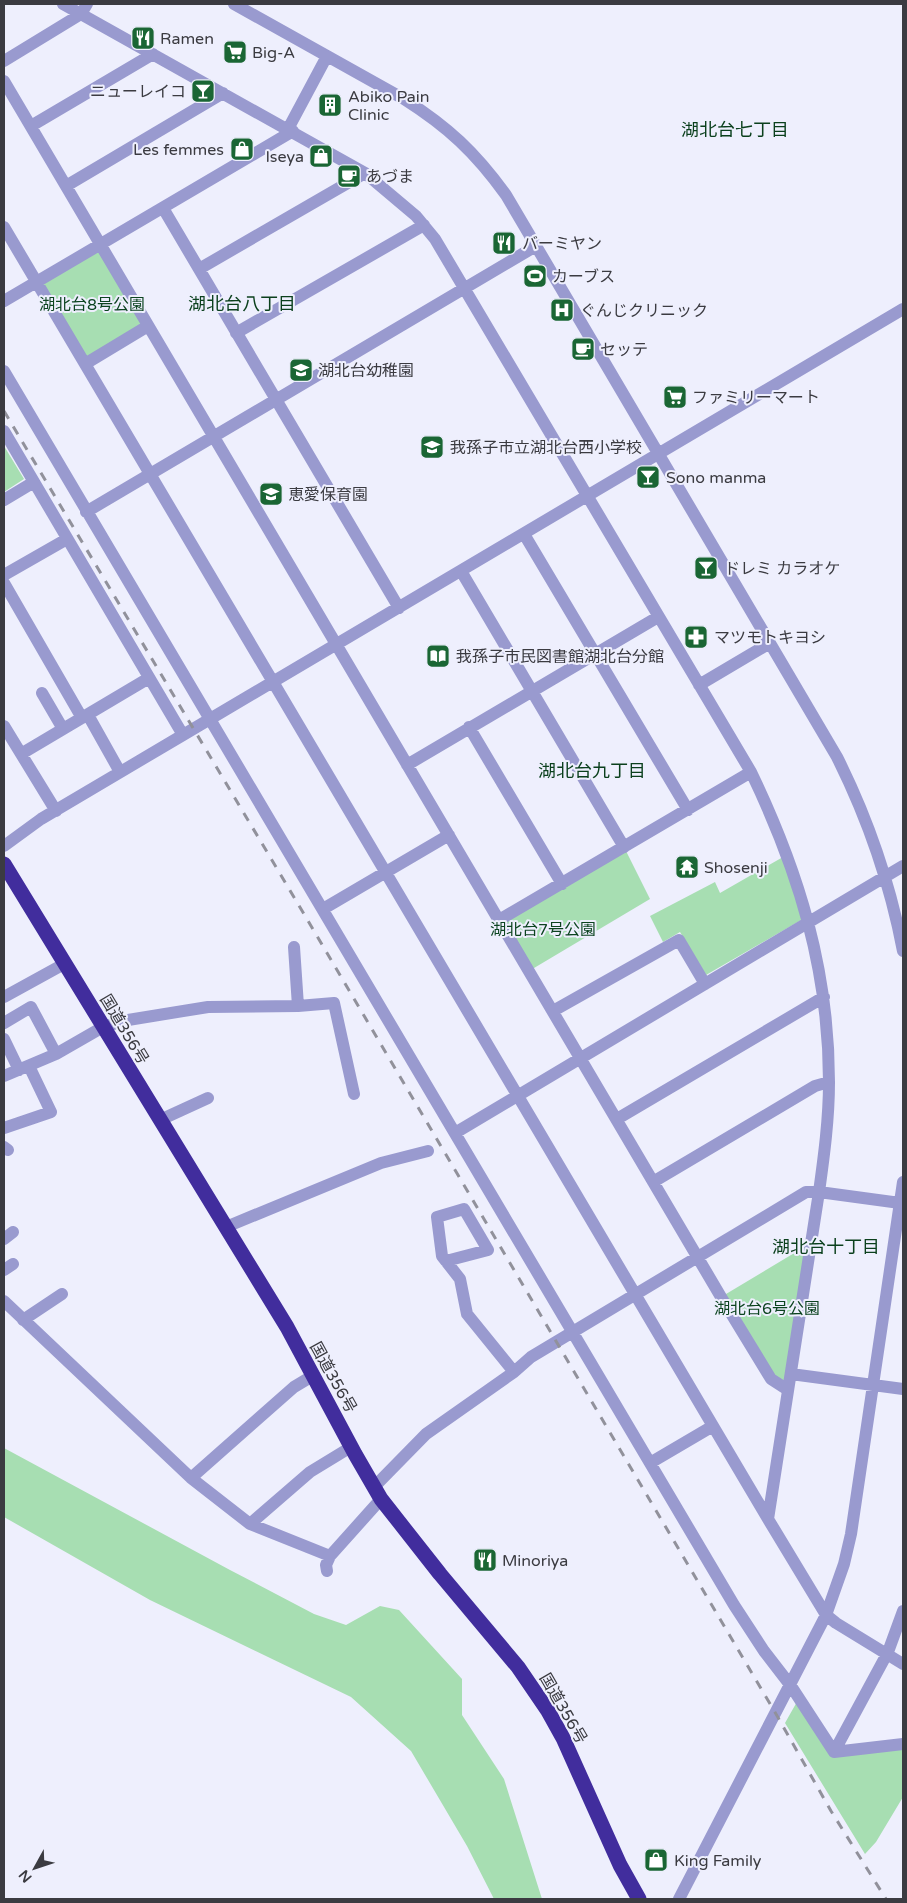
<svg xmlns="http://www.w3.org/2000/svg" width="907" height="1903" font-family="'Varela Round','Noto Sans JP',sans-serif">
<rect width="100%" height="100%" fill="#eeeffd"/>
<path fill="#a7deb2" d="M 100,245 L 148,326 L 85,364 L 36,282 Z
M 4,446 L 24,479 L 4,492 Z
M 624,847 L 650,899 L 529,971 L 499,920 Z
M 783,857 L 803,919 L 706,975 L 680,932 L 663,942 L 650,916 L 715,882 L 720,893 Z
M 811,1243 L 788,1390 L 771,1379 L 721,1297 Z
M 4,1448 L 230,1570 L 314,1614 L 346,1625 L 380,1606 L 399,1610 L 462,1679 L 462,1715 L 504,1779 L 542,1899 L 494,1899 L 467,1846 L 411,1751 L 351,1697 L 150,1600 L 4,1517 Z
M 798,1700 L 833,1754 L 903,1748 L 903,1797 L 876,1842 L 865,1854 L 785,1723 Z"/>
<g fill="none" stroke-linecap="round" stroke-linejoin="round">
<path stroke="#999acf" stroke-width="12" d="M 63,4 L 365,173 L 416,216 L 435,239 L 751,772 C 799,872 829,970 829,1082 C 829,1119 824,1156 819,1192 L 768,1519
M 234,4 L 404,99 C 448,127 475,152 506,195 L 837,757 C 868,819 890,883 903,951
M 4,61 L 81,14 L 87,4
M 4,81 L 721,1297 L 771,1379 L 788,1390
M 31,126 L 153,54
M 288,129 L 327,56
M 66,186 L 223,93
M 163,208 L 399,608
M 4,227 L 768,1519 L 826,1615 L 836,1623 L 903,1664
M 199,269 L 365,173
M 4,301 L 293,131
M 236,333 L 424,225
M 85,364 L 148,326
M 4,371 L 734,1605 L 764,1651 L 791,1686 L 834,1752 L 903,1744
M 4,431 L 183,735 L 41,819 L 4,846
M 4,500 L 34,482
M 86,512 L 536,246
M 524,534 L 688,810
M 461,571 L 624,847
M 4,575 L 67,539
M 4,583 L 82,718
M 699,685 L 770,643
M 42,693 L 63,729
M 88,715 L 120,772
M 4,726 L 56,811
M 469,727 L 562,884
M 183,735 L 903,309
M 21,754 L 149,678
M 407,765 L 658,617
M 323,909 L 449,835
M 499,920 L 751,772
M 294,947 L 298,1006
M 4,997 L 64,964
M 553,1011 L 679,940 L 705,984
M 4,1023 L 31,1007 L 56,1054
M 4,1039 L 19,1070
M 4,1076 L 56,1054 L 103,1027 L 128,1020 L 208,1007 L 298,1006 L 334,1003 L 354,1094
M 617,1119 L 824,997
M 160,1120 L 208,1098
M 4,1128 L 51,1112 L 29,1066
M 455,1133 L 903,866
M 4,1147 L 8,1150
M 653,1182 L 815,1086 L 829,1082
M 226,1227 L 381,1163 L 428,1151
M 4,1239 L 13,1232
M 446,1261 L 488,1250 L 464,1209 L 437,1217 L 442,1256 L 460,1279 L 467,1314 L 514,1372
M 4,1270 L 13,1264
M 4,1301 L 191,1478 L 250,1524 L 310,1472 L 351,1447
M 23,1320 L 62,1294
M 791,1374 L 903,1389
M 650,1463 L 713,1426
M 191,1478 L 294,1387 L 314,1375
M 374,1487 L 426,1434 L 514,1372 L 531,1357 L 806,1192 L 819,1192 L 900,1203
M 250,1524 L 330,1556
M 327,1571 L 326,1565 L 330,1556 L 381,1499
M 834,1752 L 888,1652 L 903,1611
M 679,1899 L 826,1615 L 844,1564 L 851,1534 L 903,1182"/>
<path stroke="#412d9d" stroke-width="15" d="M 4,864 L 287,1327 L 355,1454 L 381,1499 L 440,1574 L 518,1667 L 548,1711 L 563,1738 L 620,1865 L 639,1899"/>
<path stroke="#91919b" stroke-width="3" stroke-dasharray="9 9" stroke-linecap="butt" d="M 4,411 L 307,919 L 776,1714 L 831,1811 L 886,1899"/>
</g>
<defs>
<g id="restaurant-square" transform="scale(1.25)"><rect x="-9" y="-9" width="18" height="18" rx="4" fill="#1a6634" stroke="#eeeffd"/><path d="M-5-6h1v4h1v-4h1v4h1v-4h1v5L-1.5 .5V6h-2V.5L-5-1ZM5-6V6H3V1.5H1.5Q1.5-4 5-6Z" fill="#fff"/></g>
<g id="supermarket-square" transform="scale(1.25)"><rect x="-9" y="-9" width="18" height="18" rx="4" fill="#1a6634" stroke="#eeeffd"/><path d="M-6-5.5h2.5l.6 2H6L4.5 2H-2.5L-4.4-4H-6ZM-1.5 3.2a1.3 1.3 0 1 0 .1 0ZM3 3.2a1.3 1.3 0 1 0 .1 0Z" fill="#fff"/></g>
<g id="bar-square" transform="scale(1.25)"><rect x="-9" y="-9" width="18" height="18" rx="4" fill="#1a6634" stroke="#eeeffd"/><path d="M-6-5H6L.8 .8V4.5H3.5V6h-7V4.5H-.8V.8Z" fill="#fff"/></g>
<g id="building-square" transform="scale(1.25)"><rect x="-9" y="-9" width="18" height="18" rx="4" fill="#1a6634" stroke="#eeeffd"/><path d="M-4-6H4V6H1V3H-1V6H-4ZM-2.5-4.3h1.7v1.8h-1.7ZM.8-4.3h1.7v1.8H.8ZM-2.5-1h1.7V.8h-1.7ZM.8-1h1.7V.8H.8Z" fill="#fff"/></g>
<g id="shop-square" transform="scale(1.25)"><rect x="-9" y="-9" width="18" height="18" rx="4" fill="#1a6634" stroke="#eeeffd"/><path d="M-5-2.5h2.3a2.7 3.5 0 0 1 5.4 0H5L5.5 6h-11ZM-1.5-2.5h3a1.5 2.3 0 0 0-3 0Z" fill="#fff"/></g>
<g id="cafe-square" transform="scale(1.25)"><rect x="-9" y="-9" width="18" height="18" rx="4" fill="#1a6634" stroke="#eeeffd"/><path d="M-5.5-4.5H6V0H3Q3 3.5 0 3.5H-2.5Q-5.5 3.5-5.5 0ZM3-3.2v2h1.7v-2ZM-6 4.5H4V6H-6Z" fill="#fff"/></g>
<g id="stadium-square" transform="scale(1.25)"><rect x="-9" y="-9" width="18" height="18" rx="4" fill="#1a6634" stroke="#eeeffd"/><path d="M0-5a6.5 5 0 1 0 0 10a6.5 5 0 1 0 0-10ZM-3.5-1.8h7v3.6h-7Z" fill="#fff"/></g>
<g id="hospital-square" transform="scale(1.25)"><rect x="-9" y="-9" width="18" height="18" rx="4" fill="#1a6634" stroke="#eeeffd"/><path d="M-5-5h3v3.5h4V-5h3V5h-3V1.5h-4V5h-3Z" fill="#fff"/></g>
<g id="school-square" transform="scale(1.25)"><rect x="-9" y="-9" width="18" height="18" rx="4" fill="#1a6634" stroke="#eeeffd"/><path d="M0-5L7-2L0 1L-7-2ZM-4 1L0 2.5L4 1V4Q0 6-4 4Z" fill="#fff"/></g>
<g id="pharmacy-square" transform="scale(1.25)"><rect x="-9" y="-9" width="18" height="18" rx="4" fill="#1a6634" stroke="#eeeffd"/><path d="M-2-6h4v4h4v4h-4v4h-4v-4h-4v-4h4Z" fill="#fff"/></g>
<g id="library-square" transform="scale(1.25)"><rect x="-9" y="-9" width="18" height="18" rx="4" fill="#1a6634" stroke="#eeeffd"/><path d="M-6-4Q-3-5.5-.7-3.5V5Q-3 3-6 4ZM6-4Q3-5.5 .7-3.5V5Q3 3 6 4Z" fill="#fff"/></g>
<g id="temple-square" transform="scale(1.25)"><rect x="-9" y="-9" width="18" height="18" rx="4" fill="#1a6634" stroke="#eeeffd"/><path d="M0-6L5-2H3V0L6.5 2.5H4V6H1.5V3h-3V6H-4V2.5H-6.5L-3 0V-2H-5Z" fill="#fff"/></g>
</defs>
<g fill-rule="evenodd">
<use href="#restaurant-square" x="143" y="38"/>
<use href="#supermarket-square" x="235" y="52"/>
<use href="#bar-square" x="203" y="91"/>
<use href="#building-square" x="330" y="105"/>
<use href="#shop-square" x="242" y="149"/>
<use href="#shop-square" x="321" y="156"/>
<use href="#cafe-square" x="349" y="176"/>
<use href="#restaurant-square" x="504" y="243"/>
<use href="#stadium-square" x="535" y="276"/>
<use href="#hospital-square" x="562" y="310"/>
<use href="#cafe-square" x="583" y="349"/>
<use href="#school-square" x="301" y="370"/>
<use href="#supermarket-square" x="675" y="397"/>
<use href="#school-square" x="432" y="447"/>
<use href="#bar-square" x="648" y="477"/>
<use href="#school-square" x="271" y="494"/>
<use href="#bar-square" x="706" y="568"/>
<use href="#pharmacy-square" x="696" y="637"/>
<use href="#library-square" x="438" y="656"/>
<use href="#temple-square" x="687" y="867"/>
<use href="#restaurant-square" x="485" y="1560"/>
<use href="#shop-square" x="656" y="1860"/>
</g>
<g text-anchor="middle" stroke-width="4" stroke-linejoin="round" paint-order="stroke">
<g font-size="16" fill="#3b3b41" stroke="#eeeffd" text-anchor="start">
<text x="160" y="44">Ramen</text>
<text x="252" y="58">Big-A</text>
<text x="186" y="97" text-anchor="end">ニューレイコ</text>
<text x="348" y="102">Abiko Pain<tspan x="348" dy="18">Clinic</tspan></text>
<text x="224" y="155" text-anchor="end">Les femmes</text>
<text x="304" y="162" text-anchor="end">Iseya</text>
<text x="366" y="182">あづま</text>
<text x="522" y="249">バーミヤン</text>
<text x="552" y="282">カーブス</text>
<text x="580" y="316">ぐんじクリニック</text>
<text x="600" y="355">セッテ</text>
<text x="318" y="376">湖北台幼稚園</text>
<text x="692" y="403">ファミリーマート</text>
<text x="450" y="453">我孫子市立湖北台西小学校</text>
<text x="666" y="483">Sono manma</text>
<text x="288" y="500">恵愛保育園</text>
<text x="724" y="574">ドレミ カラオケ</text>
<text x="714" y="643">マツモトキヨシ</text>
<text x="456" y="662">我孫子市民図書館湖北台分館</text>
<text x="704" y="873">Shosenji</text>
<text x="502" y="1566">Minoriya</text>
<text x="674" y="1866">King Family</text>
</g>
<g font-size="16" fill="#0c4420" stroke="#eeeffd">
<text x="92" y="310">湖北台8号公園</text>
<text x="543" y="935">湖北台7号公園</text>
<text x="767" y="1314">湖北台6号公園</text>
</g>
<g font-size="16" fill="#3b3b41" stroke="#eeeffd">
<text transform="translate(125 1029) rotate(59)" y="6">国道356号</text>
<text transform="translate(334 1377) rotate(61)" y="6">国道356号</text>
<text transform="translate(564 1708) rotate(60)" y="6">国道356号</text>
</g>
<g font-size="18" fill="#0b401d" stroke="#eeeffd">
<text x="735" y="136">湖北台七丁目</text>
<text x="242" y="310">湖北台八丁目</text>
<text x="592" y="777">湖北台九丁目</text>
<text x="826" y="1253">湖北台十丁目</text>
</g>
</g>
<rect width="907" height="1903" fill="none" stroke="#3b3b41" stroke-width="10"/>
<g transform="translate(35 1868) rotate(230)" stroke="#eeeffd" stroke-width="4" paint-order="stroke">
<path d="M0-4L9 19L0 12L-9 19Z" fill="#3b3b41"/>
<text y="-8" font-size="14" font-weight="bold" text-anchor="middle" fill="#3b3b41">N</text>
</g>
</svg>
